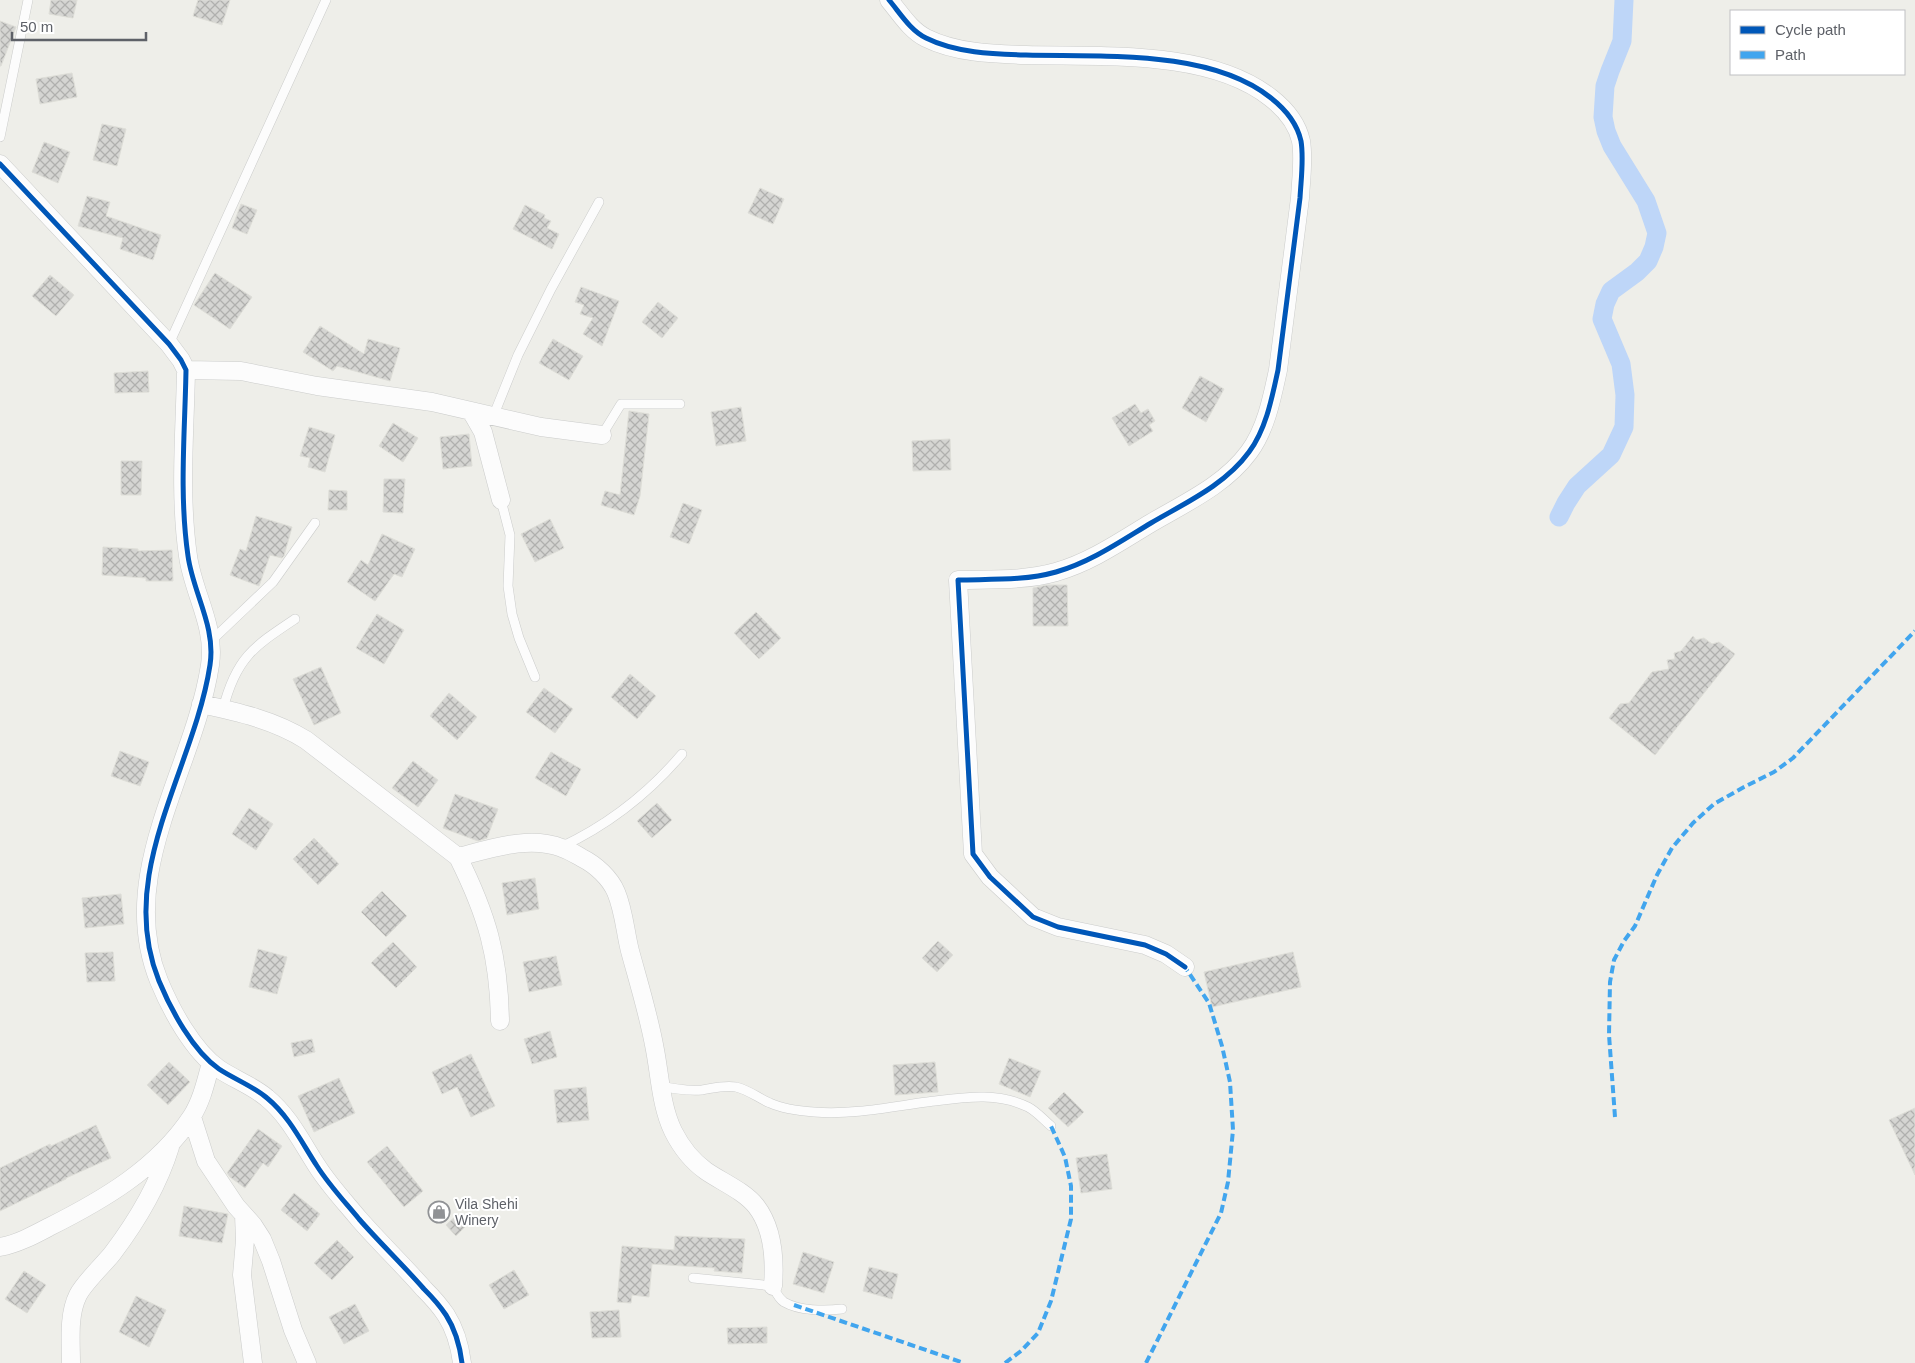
<svg xmlns="http://www.w3.org/2000/svg" width="1915" height="1363" font-family="Arial,sans-serif">
<defs>
<pattern id="building-cross-hatch" width="8" height="8" patternUnits="userSpaceOnUse" patternTransform="scale(1.25)"><rect width="8" height="8" fill="#d5d5d2"/><path d="M0 0l8 8M0 8l8-8" fill="none" stroke="#b0b0ae"/></pattern>
</defs>
<rect width="100%" height="100%" fill="#eeeee9"/>
<g fill="none" stroke-linecap="round" stroke-linejoin="round">
<path stroke="#bed6f8" stroke-width="19" d="M 1559,517 L 1566,503 L 1577,486 L 1611,455 L 1624,427 L 1625,395 L 1621,364 L 1602,319 L 1605,304 L 1611,291 L 1637,272 L 1648,261 L 1654,247 L 1657,233 L 1646,201 L 1612,146 L 1606,131 L 1603,117 L 1605,86 L 1610,71 L 1622,41 L 1624,0"/>
</g>
<path fill="url(#building-cross-hatch)" stroke="#deded8" d="M 51,0 L 77,0 L 73,18 L 49,14 Z
M 198,0 L 230,0 L 222,25 L 193,16 Z
M 0,21 L 16,27 L 1,66 L 0,66 Z
M 72,73 L 77,97 L 40,104 L 36,79 Z
M 102,124 L 126,129 L 117,166 L 93,160 Z
M 44,142 L 70,152 L 58,183 L 32,172 Z
M 760,188 L 784,199 L 773,224 L 748,213 Z
M 87,196 L 110,202 L 106,216 L 161,235 L 153,260 L 120,249 L 123,238 L 78,226 Z
M 241,204 L 257,210 L 247,234 L 232,228 Z
M 525,205 L 545,215 L 544,218 L 551,221 L 547,228 L 559,234 L 552,249 L 513,229 Z
M 215,273 L 252,297 L 230,329 L 194,305 Z
M 50,275 L 74,295 L 56,316 L 32,296 Z
M 581,287 L 619,301 L 602,346 L 583,334 L 593,318 L 580,314 L 584,305 L 575,302 Z
M 658,302 L 678,318 L 662,338 L 642,322 Z
M 320,326 L 364,354 L 368,339 L 400,348 L 390,381 L 337,366 L 333,371 L 303,352 Z
M 553,339 L 583,356 L 569,380 L 539,363 Z
M 148,371 L 149,392 L 115,393 L 114,373 Z
M 1200,376 L 1224,389 L 1206,422 L 1182,408 Z
M 1135,404 L 1141,413 L 1148,409 L 1155,421 L 1149,425 L 1153,431 L 1129,446 L 1112,418 Z
M 741,407 L 746,441 L 716,446 L 711,412 Z
M 629,411 L 649,414 L 640,496 L 634,515 L 601,505 L 605,491 L 620,495 Z
M 393,423 L 418,438 L 403,462 L 379,446 Z
M 309,427 L 335,435 L 325,472 L 308,467 L 310,458 L 300,456 Z
M 469,434 L 472,466 L 443,469 L 440,437 Z
M 950,439 L 951,470 L 913,471 L 912,441 Z
M 121,461 L 142,461 L 141,495 L 121,495 Z
M 384,479 L 405,479 L 403,513 L 383,512 Z
M 329,490 L 347,491 L 347,510 L 328,510 Z
M 683,503 L 702,510 L 689,544 L 670,537 Z
M 256,516 L 292,527 L 284,556 L 282,558 L 270,555 L 259,586 L 230,575 L 240,549 L 246,551 Z
M 550,519 L 564,548 L 535,562 L 521,534 Z
M 382,534 L 415,549 L 402,577 L 394,574 L 375,601 L 347,582 L 361,560 L 368,565 Z
M 103,547 L 138,549 L 138,551 L 172,550 L 173,581 L 146,581 L 146,578 L 102,575 Z
M 1047,585 L 1067,585 L 1068,626 L 1033,626 L 1033,588 Z
M 756,612 L 781,638 L 759,659 L 734,633 Z
M 377,614 L 404,630 L 384,664 L 356,648 Z
M 1693,636 L 1696,640 L 1704,638 L 1712,644 L 1719,642 L 1735,654 L 1655,755 L 1609,718 L 1620,704 L 1629,703 L 1652,672 L 1669,669 L 1667,660 L 1675,659 L 1674,653 L 1681,651 Z
M 321,667 L 341,713 L 314,725 L 293,679 Z
M 630,674 L 656,696 L 637,719 L 611,697 Z
M 544,688 L 573,709 L 555,733 L 526,712 Z
M 449,693 L 477,717 L 457,740 L 430,716 Z
M 120,751 L 149,762 L 140,786 L 111,776 Z
M 551,752 L 581,769 L 566,796 L 535,778 Z
M 413,761 L 438,780 L 418,807 L 392,788 Z
M 455,794 L 498,809 L 487,838 L 478,841 L 443,828 Z
M 657,803 L 672,820 L 652,838 L 637,821 Z
M 249,808 L 273,824 L 256,850 L 232,834 Z
M 314,838 L 339,864 L 318,885 L 293,859 Z
M 535,878 L 539,909 L 507,915 L 502,883 Z
M 382,891 L 407,916 L 386,937 L 361,912 Z
M 121,894 L 124,924 L 85,928 L 82,898 Z
M 938,941 L 953,955 L 937,972 L 922,958 Z
M 393,942 L 417,967 L 396,988 L 371,963 Z
M 258,949 L 287,957 L 277,994 L 249,987 Z
M 113,952 L 115,981 L 87,982 L 85,953 Z
M 1293,952 L 1301,987 L 1212,1007 L 1204,972 Z
M 556,956 L 562,985 L 529,992 L 523,962 Z
M 550,1031 L 557,1057 L 532,1064 L 524,1039 Z
M 312,1039 L 315,1052 L 294,1057 L 291,1043 Z
M 471,1054 L 495,1106 L 471,1117 L 457,1087 L 442,1094 L 432,1072 Z
M 1009,1058 L 1041,1071 L 1030,1097 L 999,1084 Z
M 169,1062 L 190,1082 L 168,1105 L 147,1085 Z
M 935,1062 L 938,1092 L 895,1095 L 893,1065 Z
M 339,1078 L 355,1113 L 314,1132 L 298,1096 Z
M 586,1087 L 589,1120 L 557,1123 L 554,1090 Z
M 1064,1092 L 1084,1112 L 1068,1127 L 1048,1108 Z
M 1915,1108 L 1915,1175 L 1889,1120 Z
M 96,1125 L 111,1158 L 66,1178 L 66,1179 L 0,1211 L 0,1168 L 50,1144 L 51,1146 Z
M 258,1129 L 282,1146 L 268,1167 L 263,1163 L 245,1188 L 230,1177 L 227,1173 Z
M 387,1146 L 423,1191 L 404,1207 L 367,1162 Z
M 1107,1154 L 1112,1189 L 1081,1193 L 1076,1158 Z
M 294,1193 L 320,1214 L 307,1231 L 281,1210 Z
M 184,1206 L 228,1214 L 222,1243 L 179,1236 Z
M 458,1214 L 467,1225 L 456,1236 L 446,1225 Z
M 675,1236 L 745,1239 L 742,1273 L 714,1271 L 715,1268 L 652,1264 L 649,1297 L 632,1295 L 631,1303 L 617,1302 L 622,1246 L 674,1250 Z
M 337,1240 L 354,1257 L 332,1280 L 314,1263 Z
M 803,1252 L 834,1262 L 824,1293 L 793,1284 Z
M 869,1267 L 898,1274 L 892,1299 L 863,1291 Z
M 514,1270 L 529,1295 L 504,1309 L 489,1285 Z
M 24,1271 L 46,1285 L 27,1313 L 5,1299 Z
M 136,1296 L 166,1310 L 149,1347 L 119,1332 Z
M 355,1304 L 369,1331 L 344,1344 L 329,1317 Z
M 619,1310 L 621,1337 L 592,1338 L 590,1312 Z
M 767,1327 L 767,1343 L 728,1344 L 727,1328 Z"/>
<g fill="none" stroke-linecap="round" stroke-linejoin="round">
<g stroke="#cbcccb" stroke-width="10">
<path id="lane" d="M 0,137 L 28,0
M 169,344 L 326,0
M 493,417 L 518,355 L 551,289 L 599,202
M 602,435 L 621,404 L 680,404
M 501,500 L 510,535 L 508,586 L 512,614 L 519,638 L 535,677
M 210,642 L 273,582 L 315,523
M 223,709 C 236,658 253,647 295,619
M 561,847 C 608,825 648,794 682,754
M 661,1086 C 674,1089 688,1091 702,1090 C 714,1088 724,1085 736,1087 C 749,1090 758,1098 770,1103 C 783,1109 800,1111 814,1112 C 852,1115 890,1107 927,1102 C 961,1098 995,1091 1028,1107 C 1036,1111 1044,1120 1051,1126
M 693,1278 L 773,1286 C 776,1292 778,1298 784,1302 C 799,1311 825,1311 842,1309"/>
</g>
<g stroke="#cbcccb" stroke-width="19">
<path id="street" d="M 889,0 C 900,13 910,30 926,38 C 956,53 993,54 1026,55 C 1101,57 1210,49 1271,98 C 1285,109 1297,123 1301,141 C 1304,159 1301,179 1300,198 L 1278,370 C 1272,398 1266,429 1249,452 C 1225,485 1185,503 1151,523 C 1121,541 1091,562 1056,572 C 1024,581 991,579 958,580 L 973,854 L 990,877 L 1033,917 L 1058,927 L 1145,945 L 1166,954 L 1185,967
M 0,164 L 169,344 L 181,360 L 186,370 C 185,431 179,494 188,556 C 193,593 216,626 210,665 C 194,770 115,873 159,981 C 171,1010 193,1051 219,1069 C 234,1079 253,1086 267,1098 C 289,1116 302,1143 317,1166 C 329,1185 345,1202 359,1219 C 380,1243 403,1265 424,1289 C 432,1297 440,1306 446,1315 C 455,1329 460,1347 462,1363
M 186,370 L 241,371 L 317,386 L 432,402 L 541,427 L 602,435
M 471,411 L 483,432 L 501,500
M 201,704 C 238,712 274,720 306,740 L 458,857 C 490,849 529,835 562,848 C 569,850 575,854 582,858 C 596,865 610,878 616,892 C 624,911 625,931 630,951 C 639,984 649,1016 655,1050 C 660,1076 661,1106 673,1131 C 681,1147 692,1161 706,1171 C 722,1182 744,1191 756,1206 C 773,1228 775,1260 773,1286
M 458,857 C 487,915 499,956 500,1021
M 192,1117 L 206,1161 L 236,1206 L 253,1225 L 262,1239 L 271,1261 L 293,1330 L 307,1363
M 244,1215 L 245,1240 L 242,1275 L 253,1363
M 0,1247 C 17,1244 34,1235 49,1227 C 103,1200 158,1168 192,1116 C 202,1100 206,1081 211,1063
M 71,1363 C 71,1341 68,1315 78,1295 C 84,1283 103,1265 112,1254 C 137,1221 158,1186 170,1147"/>
</g>
<use href="#lane" stroke="#fcfcfc" stroke-width="9"/>
<use href="#street" stroke="#fcfcfc" stroke-width="18"/>
<path stroke="#41a5ee" stroke-width="4" stroke-dasharray="8 4" stroke-linecap="butt" d="M 1615,1117 L 1609,1035 L 1610,982 L 1614,960 L 1624,941 L 1635,926 L 1657,875 L 1672,848 L 1693,823 L 1714,804 L 1744,787 L 1774,772 L 1793,758 L 1915,631
M 794,1305 L 964,1363
M 1005,1363 L 1021,1351 L 1038,1333 L 1051,1301 L 1071,1219 L 1071,1186 L 1065,1157 L 1051,1126
M 1146,1363 L 1221,1213 L 1228,1182 L 1233,1130 L 1230,1082 L 1222,1046 L 1209,1003 L 1185,967"/>
<g stroke="#fff" stroke-width="8">
<path id="cycleway" d="M 889,0 C 900,13 910,30 926,38 C 956,53 993,54 1026,55 C 1101,57 1210,49 1271,98 C 1285,109 1297,123 1301,141 C 1304,159 1301,179 1300,198 L 1278,370 C 1272,398 1266,429 1249,452 C 1225,485 1185,503 1151,523 C 1121,541 1091,562 1056,572 C 1024,581 991,579 958,580 L 973,854 L 990,877 L 1033,917 L 1058,927 L 1145,945 L 1166,954 L 1185,967
M 0,164 L 169,344 L 181,360 L 186,370 C 185,431 179,494 188,556 C 193,593 216,626 210,665 C 194,770 115,873 159,981 C 171,1010 193,1051 219,1069 C 234,1079 253,1086 267,1098 C 289,1116 302,1143 317,1166 C 329,1185 345,1202 359,1219 C 380,1243 403,1265 424,1289 C 432,1297 440,1306 446,1315 C 455,1329 460,1347 462,1363"/>
</g>
<use href="#cycleway" stroke="#0057b8" stroke-width="5"/>
</g>
<defs>
<g id="shop-ring" transform="scale(1.125)"><circle r="9.5" fill="#fff" stroke="#909295" stroke-width="1.5"/><path d="M-5-2.5h2.3a2.7 3.5 0 0 1 5.4 0H5L5.5 6h-11ZM-1.5-2.5h3a1.5 2.3 0 0 0-3 0Z" fill="#909295"/></g>
</defs>
<g fill-rule="evenodd">
<use href="#shop-ring" x="439" y="1212"/>
</g>
<g text-anchor="middle" stroke-width="4" stroke-linejoin="round" paint-order="stroke">
<g font-size="14" fill="#5e6168" stroke="#fff" text-anchor="start">
<text x="455" y="1209">Vila Shehi<tspan x="455" dy="16">Winery</tspan></text>
</g>
</g>
<rect x="1730" y="10" width="175" height="65" fill="#ffffff" stroke="#bfc0c3"/>
<rect x="1740" y="26" width="25" height="8" fill="#0057b8" stroke="#bfc0c3"/>
<text x="1775" y="35" font-size="15" fill="#5e6168">Cycle path</text>
<rect x="1740" y="51" width="25" height="8" fill="#41a5ee" stroke="#bfc0c3"/>
<text x="1775" y="60" font-size="15" fill="#5e6168">Path</text>
<path d="M12 32v8h134v-8" fill="none" stroke="#5e6168" stroke-width="2.5"/>
<text x="20" y="32" font-size="15" fill="#5e6168" stroke="#ffffff" stroke-width="4" paint-order="stroke">50 m</text>
</svg>
